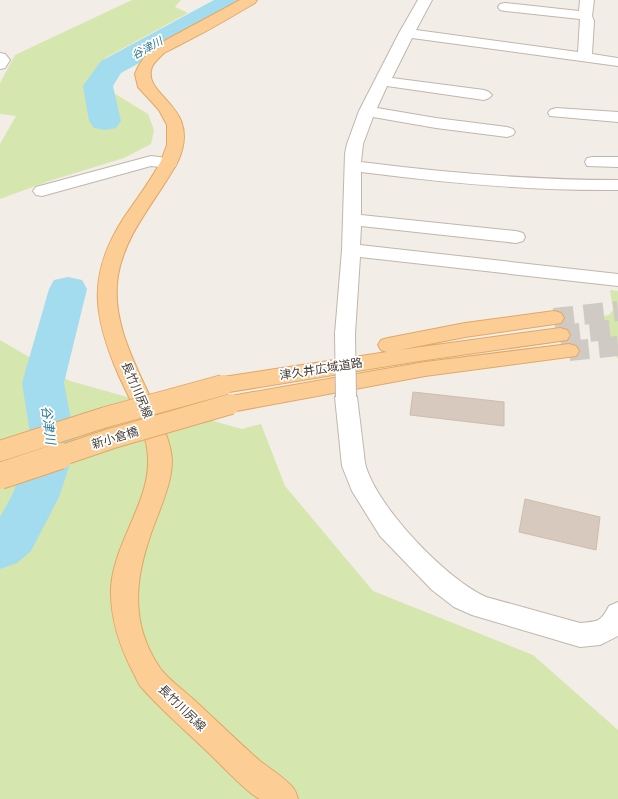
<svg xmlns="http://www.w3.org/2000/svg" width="618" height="799" viewBox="0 0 618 799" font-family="'Noto Sans','Noto Sans JP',sans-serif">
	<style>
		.green { fill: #d6e6af }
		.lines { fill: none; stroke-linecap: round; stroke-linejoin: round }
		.river { fill: #a3dcee; fill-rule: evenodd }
		.building { fill: #d7c9be; stroke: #cebdaf }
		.major-tunnel { stroke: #cfcac3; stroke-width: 20; stroke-dasharray: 20 10; stroke-linecap: butt }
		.minor-casing { stroke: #c1b6ac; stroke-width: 2 }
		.major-casing { stroke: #e0a866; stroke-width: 2 }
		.minor { fill: #fff; fill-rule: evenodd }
		.major { fill: #fcce96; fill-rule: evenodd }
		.minor-bridge-casing { stroke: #c1b6ac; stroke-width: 22; stroke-linecap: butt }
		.major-bridge-far1-casing { stroke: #e0a866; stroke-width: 22; stroke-linecap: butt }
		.major-bridge-casing { stroke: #e0a866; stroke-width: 28; stroke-linecap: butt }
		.minor-bridge { stroke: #fff; stroke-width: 20 }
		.major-bridge-far1 { stroke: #fcce96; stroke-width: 20 }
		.major-bridge { stroke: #fcce96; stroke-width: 26 }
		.labels { text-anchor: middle; stroke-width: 3.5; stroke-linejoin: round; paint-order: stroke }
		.far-water-label { font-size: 11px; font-style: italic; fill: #2c7a96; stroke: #fff }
		.street-label { font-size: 12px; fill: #453c35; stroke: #fff }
		.water-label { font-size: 13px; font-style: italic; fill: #2c7a96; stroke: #fff }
	</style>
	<rect width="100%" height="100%" fill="#f2ede6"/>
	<!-- green -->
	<g class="green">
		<path d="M132,0H181L175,7L188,13L105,58L107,89L148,114L154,130L151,144L124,158L49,181L0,199V144L16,116L0,114V83L15,55Z"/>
		<path d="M610,290L618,291V359L592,319L609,315L613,310Z"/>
		<path d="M0,340L70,381L242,429L261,424L285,486L373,591L533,655L618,730V799H0Z"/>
	</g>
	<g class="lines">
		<!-- river -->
		<g class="river">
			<path d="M214,0H247L243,6L121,73L113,86L121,121L116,128L105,130L94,128L89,121L83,86L101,61Z"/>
			<path d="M68,277L82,280L87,289L64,383L76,446L59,497L31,551L17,563L0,569V517L12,495L32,446L22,383L49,289L54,280Z"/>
		</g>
	</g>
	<!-- building -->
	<g class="building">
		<path d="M413,392L504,402V426L410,415Z"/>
		<path d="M525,499L600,517L596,550L519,532Z"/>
	</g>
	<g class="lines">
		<!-- major-tunnel -->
		<g class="major-tunnel">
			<path d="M554,318L618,311"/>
			<path d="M560,335L618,329"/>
			<path d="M569,351L618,346"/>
		</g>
		<defs>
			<g id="minor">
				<path d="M418,0H432L416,30L578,52L580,19L505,11L500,10L498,7L500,4L505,3L579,11L580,0H594L592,16L594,21L592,54L618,58V66L412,38L392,78L484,90L489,92L492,95L489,98L484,100L387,86L377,108L436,118L507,127L513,129L515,132L513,135L507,137L436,128L373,117L363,144L361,162C447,173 532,180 618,180V190C532,191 447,183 361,172V215L516,231L523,233L525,237L523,241L516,243L361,226L360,245L618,274V286L360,257L355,334L352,339L345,341L338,339L335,334L342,250L345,154L347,144L359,111L399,33Z"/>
				<path d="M0,53L5,54L10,60L5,68L0,69Z"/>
				<path d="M556,108L618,112V122L550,116L548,113L550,110Z"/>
				<path d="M151,156L175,159L177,163L175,167L169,168L151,166L42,196L36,195L33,191L36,187Z"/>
				<path d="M593,157H618V167L587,166L585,162L587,158Z"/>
				<path d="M346,389L354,391L357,397C359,413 361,429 363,446C364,452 364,460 366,467C379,509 446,579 486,597L580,623C598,621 600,623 609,606L618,602V636L600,645L580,647L472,615L454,607L432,590L380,536L352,491L342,466L335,397L338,391Z"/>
			</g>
			<g id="major">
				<path d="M240,0H257L255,3C234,15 213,28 191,39C182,44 173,48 164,53C160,57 154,62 152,67C141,97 203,105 178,161C158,199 126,231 118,275C110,325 139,370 158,414C164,429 171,444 172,460C172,481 163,501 156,520C136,571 127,620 160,668C168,679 182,689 192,698C215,719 237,741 260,761C269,768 288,780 294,789C296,792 297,796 298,799C289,799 268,799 260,799C252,797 224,768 217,761C193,737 164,713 142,688C138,684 136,677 133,672C119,645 110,618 111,587C114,543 150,501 148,459C148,432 130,400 119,376C93,316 87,276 123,219C136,200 150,182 161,161L167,145V125L159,110L138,87L135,74L138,67L145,56L155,46Z"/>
				<path d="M554,311L561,313L564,318L561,323L465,337L399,350L560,328L567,330L570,335L567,340L419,361L223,393L215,390L212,385L215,380L223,377L387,352L381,350L378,345L381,340L388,338L465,323Z"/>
				<path d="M569,344L576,346L579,351L576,356L425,376L231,412L223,410L220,404L223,398L231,396L425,362Z"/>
			</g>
		</defs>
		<!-- minor casing -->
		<use href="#minor" class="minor-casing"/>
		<!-- major casing -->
		<use href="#major" class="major-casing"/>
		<!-- minor -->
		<use href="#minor" class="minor"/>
		<!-- major -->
		<use href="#major" class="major"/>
		<defs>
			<path id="minor-bridge" d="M345,334L346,397"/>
			<g id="major-bridge-far1">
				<path d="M0,451L106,417L223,385"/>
				<path d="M57,457L110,439L231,404"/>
			</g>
			<path id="major-bridge" d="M0,476L60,456"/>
		</defs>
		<!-- minor-bridge casing -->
		<use href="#minor-bridge" class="minor-bridge-casing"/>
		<!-- major-bridge-far1 casing -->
		<use href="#major-bridge-far1" class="major-bridge-far1-casing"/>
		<!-- major-bridge casing -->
		<use href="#major-bridge" class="major-bridge-casing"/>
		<!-- minor-bridge -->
		<use href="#minor-bridge" class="minor-bridge"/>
		<!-- major-bridge-far1 -->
		<use href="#major-bridge-far1" class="major-bridge-far1"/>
		<!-- major-bridge -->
		<use href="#major-bridge" class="major-bridge"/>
	</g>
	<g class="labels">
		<!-- far-water labels -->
		<g class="far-water-label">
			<text transform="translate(147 48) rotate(-29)" y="4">谷津川</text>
		</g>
		<!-- street labels -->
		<g class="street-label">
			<text transform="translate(321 369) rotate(-9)" y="4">津久井広域道路</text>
			<text transform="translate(137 390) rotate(67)" y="4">長竹川尻線</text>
			<text transform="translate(115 438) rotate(-17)" y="4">新小倉橋</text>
			<text transform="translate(182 708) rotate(44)" y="4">長竹川尻線</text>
		</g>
		<!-- water labels -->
		<g class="water-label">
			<text transform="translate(49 425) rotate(83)" y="5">谷津川</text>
		</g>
	</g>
</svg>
